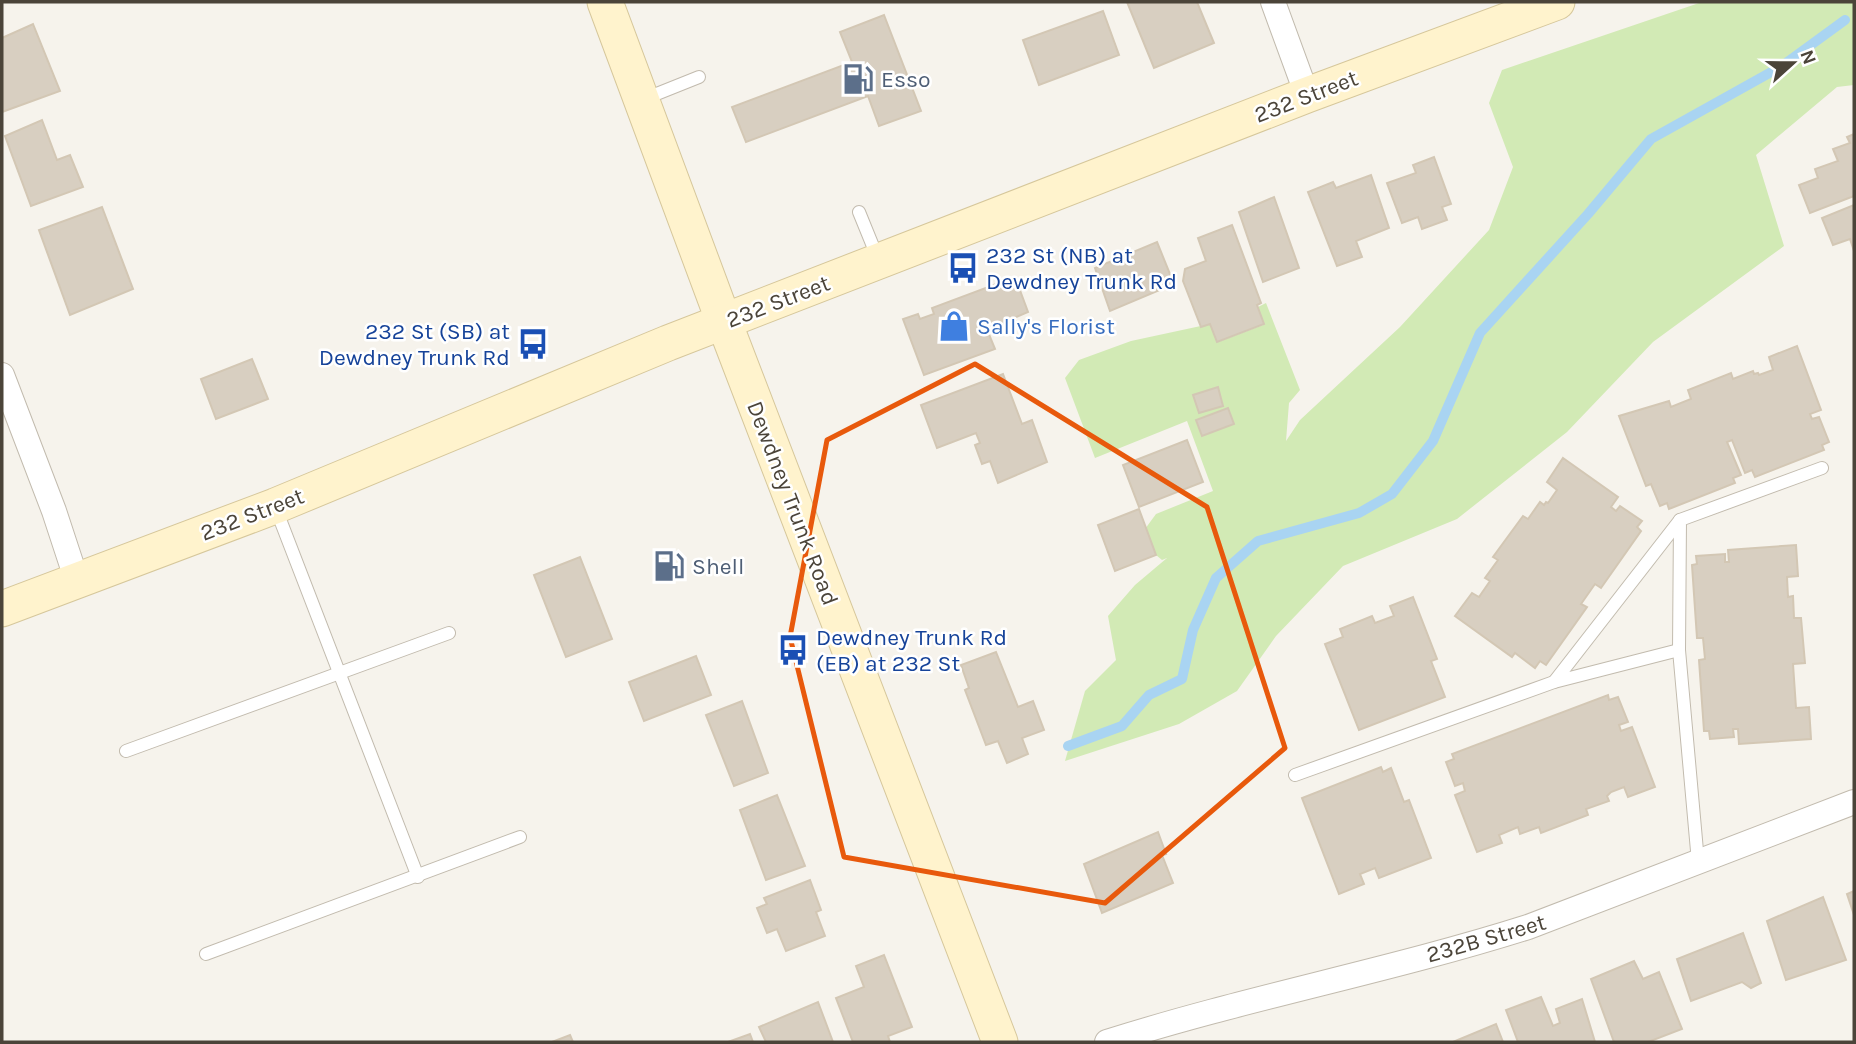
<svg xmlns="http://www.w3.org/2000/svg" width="1856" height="1044" viewBox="0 0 1856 1044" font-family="Karla,sans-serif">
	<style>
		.green { fill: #d2eab5 }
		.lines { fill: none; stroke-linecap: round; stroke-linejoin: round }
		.stream { stroke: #a9d4f2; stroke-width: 10 }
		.building { fill: #d8cfc1; stroke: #d3c7b4; stroke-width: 2 }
		.lane-casing { stroke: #c2bbae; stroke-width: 14 }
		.street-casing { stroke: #c2bbae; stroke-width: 26 }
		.secondary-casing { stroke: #d6c79b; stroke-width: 37 }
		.lane { stroke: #fff; stroke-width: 12 }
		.street { stroke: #fff; stroke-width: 24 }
		.secondary { stroke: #fff3cd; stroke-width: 35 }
		.marked { fill: none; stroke: #e8590c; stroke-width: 5; stroke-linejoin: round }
		.labels { text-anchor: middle; stroke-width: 5; stroke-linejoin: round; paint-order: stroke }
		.service-label { font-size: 23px; fill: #4e5e75; stroke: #fff; text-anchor: start }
		.street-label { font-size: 23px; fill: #4b4439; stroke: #fff }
		.transit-label { font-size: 23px; fill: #164399; stroke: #fff; text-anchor: start }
		.shop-label { font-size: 23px; fill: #366cbe; stroke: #fff; text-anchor: start }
	</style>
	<rect width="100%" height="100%" fill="#f6f3ec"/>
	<!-- green -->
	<path class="green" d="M1702,2H1854V85L1837,87L1756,155L1784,246L1653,342L1567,432L1457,519L1343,566L1276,636L1237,691L1179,724L1065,761L1085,691L1116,660L1108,616L1135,585L1167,558L1162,560L1156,555L1145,529L1156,514L1213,491L1187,421L1095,458L1065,378L1079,360L1131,341L1210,324L1218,342L1263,325L1258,307L1266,303L1300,390L1289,403L1286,441L1300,420L1400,327L1489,230L1513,167L1489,103L1502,70Z"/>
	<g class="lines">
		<!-- stream -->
		<path class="stream" d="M1068,746L1122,726L1149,695L1182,679L1193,630L1216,578L1258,541L1359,513L1392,494L1433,441L1480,333L1588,214L1651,139L1782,66L1845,20"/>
	</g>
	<!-- building -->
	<g class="building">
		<path d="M1127,2H1197L1214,43L1154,68Z"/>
		<path d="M1103,11L1119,55L1039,85L1023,40Z"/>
		<path d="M884,15L921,111L879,126L868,96L746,142L732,107L852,62L840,32Z"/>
		<path d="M33,24L60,91L2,112V38Z"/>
		<path d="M42,120L57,160L70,155L83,187L31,206L5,136Z"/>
		<path d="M1854,134V196L1810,213L1799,185L1818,178L1815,169L1838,161L1833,149L1850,143L1847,137Z"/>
		<path d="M1434,157L1451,204L1442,207L1447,220L1422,229L1418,217L1402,223L1387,183L1416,173L1413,165Z"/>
		<path d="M1371,175L1389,228L1356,241L1362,257L1337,266L1308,192L1333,182L1336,188Z"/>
		<path d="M1274,197L1299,268L1263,282L1239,212Z"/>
		<path d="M1854,205V251L1850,239L1833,245L1822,218Z"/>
		<path d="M102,207L133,289L70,315L39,230Z"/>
		<path d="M1232,225L1261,303L1257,305L1264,324L1217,342L1210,324L1201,327L1183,281L1185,269L1206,261L1198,238Z"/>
		<path d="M1157,242L1174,284L1110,311L1095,268Z"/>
		<path d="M1015,277L1028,312L1014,318L1016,321L988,332L995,349L924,375L903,319L918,314L920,319L934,314L932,308Z"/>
		<path d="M1797,346L1821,410L1810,414L1812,419L1819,417L1829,442L1822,445L1824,450L1755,477L1752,470L1745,473L1732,440L1727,442L1741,475L1733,478L1735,483L1669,509L1667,503L1660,506L1651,484L1646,486L1619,416L1669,401L1671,407L1691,399L1688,390L1731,373L1733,379L1753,371L1754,374L1758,373L1759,375L1773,370L1769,357Z"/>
		<path d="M252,359L268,399L216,419L201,379Z"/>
		<path d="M1003,374L1022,424L1032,420L1047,462L998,483L990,461L982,464L975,445L980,443L976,433L937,448L921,405Z"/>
		<path d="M1218,387L1223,406L1199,413L1193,395Z"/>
		<path d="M1228,408L1234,424L1202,436L1196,420Z"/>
		<path d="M1187,440L1203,482L1139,507L1123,465Z"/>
		<path d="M1563,458L1618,497L1611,507L1616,511L1620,506L1642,521L1637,527L1641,531L1601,588L1595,584L1581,604L1587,607L1546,665L1540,661L1535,668L1515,653L1512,657L1455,616L1472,593L1479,597L1490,581L1485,578L1498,560L1493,557L1523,516L1528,519L1540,502L1544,505L1546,502L1548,503L1557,490L1547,482Z"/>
		<path d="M1139,509L1156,555L1115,571L1098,525Z"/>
		<path d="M1796,545L1798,576L1787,577L1788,597L1793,596L1794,618H1801L1805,663L1793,664L1796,708L1809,707L1811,739L1739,744L1738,729H1733L1734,737L1710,739L1709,731H1704L1699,660L1705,659L1703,638H1697L1692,565L1697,564L1696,556L1725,554V562H1729L1728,550Z"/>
		<path d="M580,557L612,639L566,657L534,575Z"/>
		<path d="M1413,597L1437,659L1431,661L1445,697L1359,730L1325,644L1343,637L1340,629L1372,616L1375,623L1394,616L1390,606Z"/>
		<path d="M996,652L1018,707L1033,701L1044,730L1022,738L1028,754L1007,763L998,741L986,745L965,690L969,688L961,665Z"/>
		<path d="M696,656L711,695L644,721L629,682Z"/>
		<path d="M1608,695L1609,700L1618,697L1628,722L1619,725L1621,731L1632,727L1655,787L1628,797L1624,787L1611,792L1607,796L1609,801L1586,809L1588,815L1541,833L1539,827L1520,834L1518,827L1499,835L1502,843L1477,852L1455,795L1465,791L1463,783L1455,786L1446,762L1454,759L1452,754Z"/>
		<path d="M742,701L768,773L734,786L706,715Z"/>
		<path d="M1381,767L1383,772L1391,768L1404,802L1409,800L1431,858L1379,878L1375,868L1360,874L1364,884L1339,894L1302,798Z"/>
		<path d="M777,795L805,866L766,880L740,810Z"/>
		<path d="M1158,832L1166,854L1162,855L1173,883L1102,913L1084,864Z"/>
		<path d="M810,880L821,910L816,912L825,936L786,951L777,929L767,933L757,908L767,904L764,898Z"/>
		<path d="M1854,891V915L1847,894Z"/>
		<path d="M1823,897L1846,960L1786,980L1767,921Z"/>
		<path d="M1743,933L1761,983L1751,988L1742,982L1691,1001L1677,959Z"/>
		<path d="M884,955L912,1027L888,1036L890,1042H853L836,998L864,987L856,966Z"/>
		<path d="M1634,961L1643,979L1659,972L1682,1029L1648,1042H1614L1591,979Z"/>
		<path d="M1541,997L1553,1026L1560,1023L1556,1009L1582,999L1595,1042H1518L1506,1010Z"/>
		<path d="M818,1002L833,1042H766L759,1027Z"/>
		<path d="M1496,1024L1503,1042H1453Z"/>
		<path d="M750,1034L753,1042H728Z"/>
		<path d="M570,1035L573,1042H552Z"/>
	</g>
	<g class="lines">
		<defs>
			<g id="lane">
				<path d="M644,99L699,77"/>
				<path d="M859,212L879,261"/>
				<path d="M276,509L418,877"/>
				<path d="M1554,682L1680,520"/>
				<path d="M126,751L449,633"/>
				<path d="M1295,775L1554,682L1679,650"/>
				<path d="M1698,862L1679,650L1680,520L1822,468"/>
				<path d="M206,954L520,837"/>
			</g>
			<g id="street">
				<path d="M1273,2L1307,95"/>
				<path d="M2,375L54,511L77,581"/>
				<path d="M1107,1042C1245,998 1389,971 1528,927L1854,802"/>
			</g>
			<g id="secondary">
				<path d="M605,2L724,322L1000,1042"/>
				<path d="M2,609L275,506L668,343L1307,95L1557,2"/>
			</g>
		</defs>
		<!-- lane casing -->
		<use href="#lane" class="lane-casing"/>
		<!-- street casing -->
		<use href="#street" class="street-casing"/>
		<!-- secondary casing -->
		<use href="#secondary" class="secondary-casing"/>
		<!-- lane -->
		<use href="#lane" class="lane"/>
		<!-- street -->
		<use href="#street" class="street"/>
		<!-- secondary -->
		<use href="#secondary" class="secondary"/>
	</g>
	<!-- marked area -->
	<path class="marked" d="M975,364L1207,507L1285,748L1105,903L844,857L790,637L827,440Z"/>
	<!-- icons -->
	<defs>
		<symbol id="fuel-bare" viewBox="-9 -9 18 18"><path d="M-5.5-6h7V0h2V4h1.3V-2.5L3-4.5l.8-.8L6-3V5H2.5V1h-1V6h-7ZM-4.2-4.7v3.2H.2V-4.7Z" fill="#5c6f8a" stroke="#fff" stroke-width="2.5" paint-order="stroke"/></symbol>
		<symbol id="bus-bare" viewBox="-9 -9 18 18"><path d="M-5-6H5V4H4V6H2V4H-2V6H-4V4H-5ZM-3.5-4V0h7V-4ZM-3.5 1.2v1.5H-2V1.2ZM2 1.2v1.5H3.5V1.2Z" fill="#1a4fb4" stroke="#fff" stroke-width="2.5" paint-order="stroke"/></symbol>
		<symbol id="shop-bare" viewBox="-9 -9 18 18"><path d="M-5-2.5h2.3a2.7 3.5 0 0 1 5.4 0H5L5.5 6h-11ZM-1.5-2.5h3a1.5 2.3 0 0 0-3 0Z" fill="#3f7fe0" stroke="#fff" stroke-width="2.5" paint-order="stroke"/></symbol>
	</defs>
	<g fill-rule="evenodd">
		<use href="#fuel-bare" x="836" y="57" width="44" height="44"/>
		<use href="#bus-bare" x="941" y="246" width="44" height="44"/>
		<use href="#shop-bare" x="932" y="304" width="44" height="44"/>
		<use href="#bus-bare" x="511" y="322" width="44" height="44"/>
		<use href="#fuel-bare" x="647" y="544" width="44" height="44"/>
		<use href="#bus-bare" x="771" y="628" width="44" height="44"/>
	</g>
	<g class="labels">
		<!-- service labels -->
		<g class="service-label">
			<text x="881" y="87">Esso</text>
			<text x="692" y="574">Shell</text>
		</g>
		<!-- street labels -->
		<g class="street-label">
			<text transform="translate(1306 96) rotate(-21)" y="8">232 Street</text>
			<text transform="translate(778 301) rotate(-21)" y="8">232 Street</text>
			<text transform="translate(793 503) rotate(69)" y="8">Dewdney Trunk Road</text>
			<text transform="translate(252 514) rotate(-21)" y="8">232 Street</text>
			<text transform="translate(1486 938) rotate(-16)" y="8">232B Street</text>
		</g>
		<!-- transit labels -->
		<g class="transit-label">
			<text x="986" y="263">232 St (NB) at<tspan x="986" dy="26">Dewdney Trunk Rd</tspan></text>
			<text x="510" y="339" text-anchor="end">232 St (SB) at<tspan x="510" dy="26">Dewdney Trunk Rd</tspan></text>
			<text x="816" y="645">Dewdney Trunk Rd<tspan x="816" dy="26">(EB) at 232 St</tspan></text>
		</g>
		<!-- shop labels -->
		<g class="shop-label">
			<text x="977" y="334">Sally's Florist</text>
		</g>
	</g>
	<!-- border -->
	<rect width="1856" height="1044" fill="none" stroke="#4b4439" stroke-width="7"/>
	<!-- north arrow -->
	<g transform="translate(1793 63) rotate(69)" stroke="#ffffff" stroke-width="5" paint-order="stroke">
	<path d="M0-5L12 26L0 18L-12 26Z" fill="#4b4439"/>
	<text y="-10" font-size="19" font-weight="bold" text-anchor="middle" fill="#4b4439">N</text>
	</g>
</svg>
